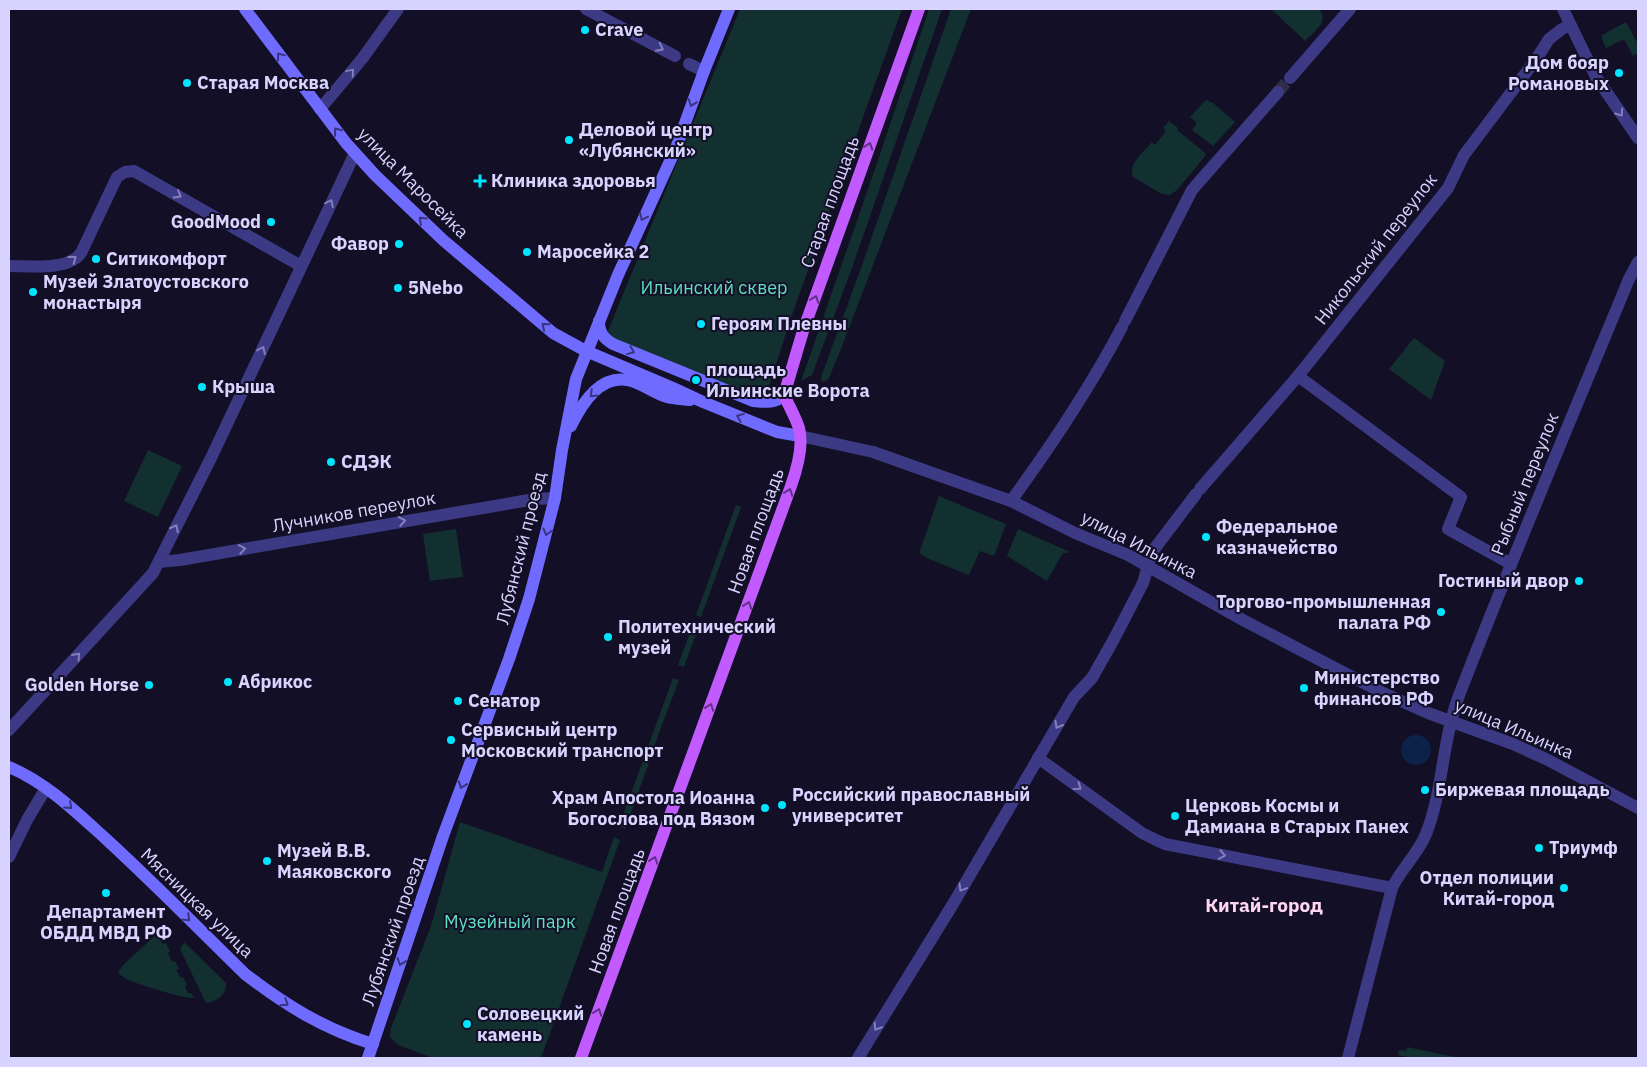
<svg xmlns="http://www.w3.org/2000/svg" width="1647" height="1067" viewBox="0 0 1647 1067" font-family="'IBM Plex Sans',sans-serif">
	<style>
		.green { fill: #12302f }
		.water { fill: #0c2248 }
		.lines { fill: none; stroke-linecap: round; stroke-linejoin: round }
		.minor-tunnel { stroke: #312d47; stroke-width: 12; stroke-dasharray: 12 6; stroke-linecap: butt }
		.minor { stroke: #3d3a85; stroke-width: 12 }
		.tertiary { stroke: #3d3a85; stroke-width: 12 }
		.secondary { stroke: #6f6bff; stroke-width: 12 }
		.primary { stroke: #c25bff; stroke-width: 12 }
		.oneway { stroke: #837fbc }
		.oneway2 { stroke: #38347d }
		.oneway3 { stroke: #623188 }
		.poi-dot { fill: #00e5ff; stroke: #130f26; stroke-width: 2 }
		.labels { text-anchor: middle; stroke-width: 4; stroke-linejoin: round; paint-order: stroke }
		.poi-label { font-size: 18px; font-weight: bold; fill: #d9d4ff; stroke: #130f26; text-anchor: start }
		.street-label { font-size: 18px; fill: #d9d4ff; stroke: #130f26 }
		.park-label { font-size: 18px; fill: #5fe0c0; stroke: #130f26 }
		.neighbourhood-label { font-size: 19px; font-weight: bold; fill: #ffd6f0; stroke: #130f26 }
	</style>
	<rect width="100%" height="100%" fill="#130f26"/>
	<!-- green -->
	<g class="green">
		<path d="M740,9H902L793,312L770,383L764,392L755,395L615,339L608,333V331Z"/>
		<path d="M929,9H942L853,265L812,375L801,381L875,169Z"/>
		<path d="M951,9H971L839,354L828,380L823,382L821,380V377L861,268Z"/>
		<path d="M1271,9H1319C1330,21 1314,32 1305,41Z"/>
		<path d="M1626,22L1638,44V53L1633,56L1624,39L1606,48L1602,39V35Z"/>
		<path d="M1206,100L1213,103L1235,122L1213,146L1192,130L1197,123L1190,117Z"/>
		<path d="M1169,121L1178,128L1177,130L1204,152L1206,155L1177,190L1170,195L1162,194L1133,177C1128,163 1144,152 1152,142L1155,145L1166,131L1163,128Z"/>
		<path d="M1414,338L1445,361L1431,400L1389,369Z"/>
		<path d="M148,450L182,466L158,517L124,501Z"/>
		<path d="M939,496L1006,524L994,556L980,551L969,575L929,559L919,553Z"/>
		<path d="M736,505L741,507L701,617L696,615Z"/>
		<path d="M456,529L463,577L430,581L423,534Z"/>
		<path d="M1018,529L1070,552L1062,554L1047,581L1007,556Z"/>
		<path d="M692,627L698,629L684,667L678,665Z"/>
		<path d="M673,678L679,680L653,749L648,747Z"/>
		<path d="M644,758L650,760L625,829L619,826Z"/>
		<path d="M460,822L602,872L614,837L620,840L541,1058H433L398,1045L390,1037L391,1028L431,926Z"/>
		<path d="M158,933L161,934L162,936L160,938L163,944L166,943L170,952L168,953L172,962L175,961L179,969L176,970L181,978L183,977L187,985L185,986L188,993H191L194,998C185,999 137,984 128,980C124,978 121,975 118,973L123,965Z"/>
		<path d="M184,942L226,983C227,994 217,1002 206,1003L180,949Z"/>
		<path d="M1407,1047L1460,1058H1413L1398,1055L1399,1050L1406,1051Z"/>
	</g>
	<!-- water -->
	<circle class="water" cx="1416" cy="750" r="15"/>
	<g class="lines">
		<!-- minor-tunnel -->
		<path class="minor-tunnel" d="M1278,92L1290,78"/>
		<!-- minor -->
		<g class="minor">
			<path d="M586,9L675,56"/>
			<path d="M689,64L704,71"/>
			<path d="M1290,78L1350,9"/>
			<path d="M320,109L362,59L398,9"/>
			<path d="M9,266C30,266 68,271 81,253L117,177L125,172L134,171L301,266"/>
			<path d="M1125,321L1192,190L1278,92"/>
			<path d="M1298,376L1461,497L1448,529L1511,564"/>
			<path d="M1200,489L1298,376L1448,188L1464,155L1537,58L1549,39L1562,29L1570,25"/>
			<path d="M1011,501C1051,446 1090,388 1122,327"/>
			<path d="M159,562L180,560L535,499L555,498"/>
			<path d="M9,730L153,573L211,458L355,153"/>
			<path d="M1038,758L1142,833L1156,840L1165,844L1392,888"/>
			<path d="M9,857L27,820L46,788"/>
			<path d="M858,1058L953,904L1074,697L1092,678L1114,639L1143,583L1152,552L1196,494"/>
			<path d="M1348,1058L1392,888C1401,869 1418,854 1426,834C1443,791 1442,742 1458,698C1512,558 1571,419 1629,279L1638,262"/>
		</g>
		<!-- tertiary -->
		<g class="tertiary">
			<path d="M1563,9L1596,77L1638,138"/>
			<path d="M800,436L873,452L1011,501L1075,533L1128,555L1241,619L1381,692L1428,713L1513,744L1548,760L1638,808"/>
		</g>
		<!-- secondary -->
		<g class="secondary">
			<path d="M245,9L346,143L375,175L443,240L553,333L586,351L673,388L703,402L777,432L800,436"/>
			<path d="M599,321C599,332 603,338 613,344L753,401C764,402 775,404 784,395"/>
			<path d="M571,426C581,405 599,375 627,380C641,382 653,393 667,397C674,399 682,399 690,400"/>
			<path d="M9,767C47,783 76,812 106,839C154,883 199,929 245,974C285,1005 324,1029 373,1044"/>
			<path d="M368,1058L443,836L509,659L529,599L555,498L562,450L576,379L618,275L676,148L704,71L729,9"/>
		</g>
		<!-- primary -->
		<path class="primary" d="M581,1058L791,486C797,469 804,446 799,428C795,416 789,406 784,395L803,331L919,9"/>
	</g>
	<!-- one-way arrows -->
	<defs><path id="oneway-chevron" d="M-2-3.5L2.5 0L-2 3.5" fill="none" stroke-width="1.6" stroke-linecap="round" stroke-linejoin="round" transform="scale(1.25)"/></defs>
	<g class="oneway">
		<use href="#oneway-chevron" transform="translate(660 48) rotate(27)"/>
		<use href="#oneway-chevron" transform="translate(351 72) rotate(-50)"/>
		<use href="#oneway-chevron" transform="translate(1620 113) rotate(55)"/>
		<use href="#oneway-chevron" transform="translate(178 195) rotate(30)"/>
		<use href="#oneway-chevron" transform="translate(330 203) rotate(-64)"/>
		<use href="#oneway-chevron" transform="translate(73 259) rotate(-37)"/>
		<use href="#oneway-chevron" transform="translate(262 350) rotate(-65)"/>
		<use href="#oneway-chevron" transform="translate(402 521) rotate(-10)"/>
		<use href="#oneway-chevron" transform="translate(175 528) rotate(-63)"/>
		<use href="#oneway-chevron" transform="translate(242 549) rotate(-10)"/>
		<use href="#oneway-chevron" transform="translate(77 656) rotate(-48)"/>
		<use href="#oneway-chevron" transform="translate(1058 725) rotate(120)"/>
		<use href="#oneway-chevron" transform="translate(1078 787) rotate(36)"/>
		<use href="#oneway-chevron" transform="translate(1222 855) rotate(11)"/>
		<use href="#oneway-chevron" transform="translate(962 888) rotate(121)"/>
		<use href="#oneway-chevron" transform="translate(877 1027) rotate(122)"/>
	</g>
	<g class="oneway2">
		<use href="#oneway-chevron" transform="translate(280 56) rotate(-127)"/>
		<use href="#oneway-chevron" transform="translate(692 103) rotate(110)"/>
		<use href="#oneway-chevron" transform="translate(337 131) rotate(-128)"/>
		<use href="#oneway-chevron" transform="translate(643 217) rotate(115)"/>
		<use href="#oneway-chevron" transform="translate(422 220) rotate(-137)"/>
		<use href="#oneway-chevron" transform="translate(545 326) rotate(-140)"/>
		<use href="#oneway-chevron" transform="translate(631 351) rotate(22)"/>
		<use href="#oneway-chevron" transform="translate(593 394) rotate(136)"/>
		<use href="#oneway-chevron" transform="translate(740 417) rotate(-158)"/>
		<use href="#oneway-chevron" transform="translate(547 532) rotate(105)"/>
		<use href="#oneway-chevron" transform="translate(462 785) rotate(110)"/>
		<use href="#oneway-chevron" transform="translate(69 806) rotate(42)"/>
		<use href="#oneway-chevron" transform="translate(187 918) rotate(44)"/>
		<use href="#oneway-chevron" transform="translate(401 962) rotate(109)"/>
		<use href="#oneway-chevron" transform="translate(285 1003) rotate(33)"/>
	</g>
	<g class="oneway3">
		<use href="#oneway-chevron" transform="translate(869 146) rotate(-70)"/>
		<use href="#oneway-chevron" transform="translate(815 299) rotate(-70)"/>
		<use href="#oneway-chevron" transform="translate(789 492) rotate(-70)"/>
		<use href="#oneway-chevron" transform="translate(748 605) rotate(-70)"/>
		<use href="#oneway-chevron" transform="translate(710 707) rotate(-70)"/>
		<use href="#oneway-chevron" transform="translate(654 860) rotate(-70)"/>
		<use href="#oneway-chevron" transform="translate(598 1012) rotate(-70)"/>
	</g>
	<!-- markers -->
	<g class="poi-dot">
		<circle cx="585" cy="30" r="5"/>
		<circle cx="1619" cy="73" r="5"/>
		<circle cx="187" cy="83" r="5"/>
		<circle cx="569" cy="140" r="5"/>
		<path d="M477.5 173.5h5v5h5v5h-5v5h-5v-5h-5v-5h5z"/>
		<circle cx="271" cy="222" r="5"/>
		<circle cx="399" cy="244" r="5"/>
		<circle cx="527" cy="252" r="5"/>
		<circle cx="96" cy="259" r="5"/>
		<circle cx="398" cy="288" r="5"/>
		<circle cx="33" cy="292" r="5"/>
		<circle cx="701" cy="324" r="5"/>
		<circle cx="696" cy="380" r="5"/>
		<circle cx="202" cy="387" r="5"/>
		<circle cx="331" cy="462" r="5"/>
		<circle cx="1206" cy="537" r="5"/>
		<circle cx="1579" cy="581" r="5"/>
		<circle cx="1441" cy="612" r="5"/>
		<circle cx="608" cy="637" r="5"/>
		<circle cx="228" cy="682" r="5"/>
		<circle cx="149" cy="685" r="5"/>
		<circle cx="1304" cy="688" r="5"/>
		<circle cx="458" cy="701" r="5"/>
		<circle cx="451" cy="740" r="5"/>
		<circle cx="1425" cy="790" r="5"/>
		<circle cx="782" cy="805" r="5"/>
		<circle cx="765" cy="808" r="5"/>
		<circle cx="1175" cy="816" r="5"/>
		<circle cx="1539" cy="848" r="5"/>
		<circle cx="267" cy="861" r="5"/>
		<circle cx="1564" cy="888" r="5"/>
		<circle cx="106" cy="893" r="5"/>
		<circle cx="467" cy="1024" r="5"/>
	</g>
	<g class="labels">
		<!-- poi labels -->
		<g class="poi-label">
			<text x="595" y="36">Crave</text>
			<text x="1609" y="69" text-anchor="end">Дом бояр<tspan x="1609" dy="21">Романовых</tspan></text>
			<text x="197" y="89">Старая Москва</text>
			<text x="579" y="136">Деловой центр<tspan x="579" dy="21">«Лубянский»</tspan></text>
			<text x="491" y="187">Клиника здоровья</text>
			<text x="261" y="228" text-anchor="end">GoodMood</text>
			<text x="389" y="250" text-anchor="end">Фавор</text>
			<text x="537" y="258">Маросейка 2</text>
			<text x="106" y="265">Ситикомфорт</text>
			<text x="43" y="288">Музей Златоустовского<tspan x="43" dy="21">монастыря</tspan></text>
			<text x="408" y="294">5Nebo</text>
			<text x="711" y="330">Героям Плевны</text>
			<text x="706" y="376">площадь<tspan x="706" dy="21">Ильинские Ворота</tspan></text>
			<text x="212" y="393">Крыша</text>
			<text x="341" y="468">СДЭК</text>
			<text x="1216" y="533">Федеральное<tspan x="1216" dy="21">казначейство</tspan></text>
			<text x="1569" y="587" text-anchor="end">Гостиный двор</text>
			<text x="1431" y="608" text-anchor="end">Торгово-промышленная<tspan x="1431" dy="21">палата РФ</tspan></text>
			<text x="618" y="633">Политехнический<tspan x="618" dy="21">музей</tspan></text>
			<text x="1314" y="684">Министерство<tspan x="1314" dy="21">финансов РФ</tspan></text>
			<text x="238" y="688">Абрикос</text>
			<text x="139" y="691" text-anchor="end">Golden Horse</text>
			<text x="468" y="707">Сенатор</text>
			<text x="461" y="736">Сервисный центр<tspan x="461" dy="21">Московский транспорт</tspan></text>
			<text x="1435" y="796">Биржевая площадь</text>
			<text x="792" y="801">Российский православный<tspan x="792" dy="21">университет</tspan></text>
			<text x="755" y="804" text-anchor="end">Храм Апостола Иоанна<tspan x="755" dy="21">Богослова под Вязом</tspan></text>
			<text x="1185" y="812">Церковь Космы и<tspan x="1185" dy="21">Дамиана в Старых Панех</tspan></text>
			<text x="1549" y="854">Триумф</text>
			<text x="277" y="857">Музей В.В.<tspan x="277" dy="21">Маяковского</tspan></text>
			<text x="1554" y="884" text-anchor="end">Отдел полиции<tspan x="1554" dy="21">Китай-город</tspan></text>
			<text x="106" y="918" text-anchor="middle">Департамент<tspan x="106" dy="21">ОБДД МВД РФ</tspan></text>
			<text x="477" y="1020">Соловецкий<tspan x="477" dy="21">камень</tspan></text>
		</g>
		<!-- street labels -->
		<g class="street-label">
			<text transform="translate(413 183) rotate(45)" y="6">улица Маросейка</text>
			<text transform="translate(830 202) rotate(-70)" y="6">Старая площадь</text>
			<text transform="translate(1376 249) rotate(-52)" y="6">Никольский переулок</text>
			<text transform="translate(1525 484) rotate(-68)" y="6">Рыбный переулок</text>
			<text transform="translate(354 512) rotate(-10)" y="6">Лучников переулок</text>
			<text transform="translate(756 531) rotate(-70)" y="6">Новая площадь</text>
			<text transform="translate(1139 545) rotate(27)" y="6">улица Ильинка</text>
			<text transform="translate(521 548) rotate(-76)" y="6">Лубянский проезд</text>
			<text transform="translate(1514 729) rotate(23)" y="6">улица Ильинка</text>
			<text transform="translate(197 903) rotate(44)" y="6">Мясницкая улица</text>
			<text transform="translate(617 911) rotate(-70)" y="6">Новая площадь</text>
			<text transform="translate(393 931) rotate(-71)" y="6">Лубянский проезд</text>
		</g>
		<!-- park labels -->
		<g class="park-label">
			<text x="714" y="294">Ильинский сквер</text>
			<text x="510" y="928">Музейный парк</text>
		</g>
		<!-- neighbourhood labels -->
		<g class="neighbourhood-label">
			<text x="1264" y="912">Китай-город</text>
		</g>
	</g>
	<!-- border -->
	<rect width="1647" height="1067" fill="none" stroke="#d9d4ff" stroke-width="20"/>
</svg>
